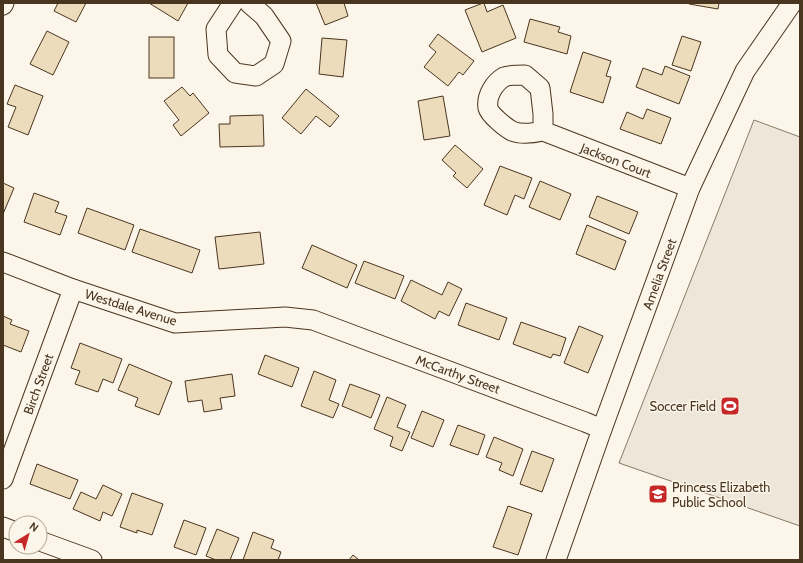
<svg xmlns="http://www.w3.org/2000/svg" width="803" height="563" viewBox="0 0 803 563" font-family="Cabin,sans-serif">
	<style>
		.green { fill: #ede6d9; stroke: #887966 }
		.building { fill: #ecdcbc; stroke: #4a3520 }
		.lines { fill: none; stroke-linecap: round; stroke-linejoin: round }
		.minor-casing { stroke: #4a3520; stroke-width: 21 }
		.minor { stroke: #fbf6e9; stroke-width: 19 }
		.labels { text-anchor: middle; stroke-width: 3; stroke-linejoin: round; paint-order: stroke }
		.street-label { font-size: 13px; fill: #4a3520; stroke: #fbf6e9 }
		.poi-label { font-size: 13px; fill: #4a3520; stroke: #fbf6e9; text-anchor: end }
	</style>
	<rect width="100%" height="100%" fill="#fbf6e9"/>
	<!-- green -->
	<path class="green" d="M754,120L800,137V526L619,463Z"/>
	<!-- building -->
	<g class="building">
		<path d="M58,3H86L76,22L54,11Z"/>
		<path d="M149,3H188L178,21Z"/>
		<path d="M316,3H344L348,16L325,25Z"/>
		<path d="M483,3H484L487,12L503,5L516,38L482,52L465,10Z"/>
		<path d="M689,3H719L718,9L689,4Z"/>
		<path d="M530,19L560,27L558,32L571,36L567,54L524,42Z"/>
		<path d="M47,31L69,42L53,75L30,64Z"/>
		<path d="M438,34L474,61L463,75L459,72L448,86L424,67L436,52L429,46Z"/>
		<path d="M682,36L701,42L691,71L672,65Z"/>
		<rect x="149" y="37" width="25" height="41"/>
		<path d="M322,38L347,40L343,77L319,74Z"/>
		<path d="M583,52L611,61L606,76L611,77L603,103L570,92Z"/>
		<path d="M665,66L690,76L679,104L636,87L643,68L662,75Z"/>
		<path d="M15,85L43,96L28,135L8,127L16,107L7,104Z"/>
		<path d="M182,87L190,96L193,93L209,113L181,136L173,125L179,120L164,101Z"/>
		<path d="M306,89L339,116L330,127L316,116L301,134L282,118Z"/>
		<path d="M443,96L450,136L424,140L418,101Z"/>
		<path d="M647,109L671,118L661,144L620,129L627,112L643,119Z"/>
		<path d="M263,115L264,146L220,147L219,124H230V116Z"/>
		<path d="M455,145L483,169L467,188L453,176L456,173L442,160Z"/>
		<path d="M500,166L532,178L524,199L515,195L507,215L484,205Z"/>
		<path d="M540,181L571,194L560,220L529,207Z"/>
		<path d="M3,183L14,188L3,214Z"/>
		<path d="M34,193L59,202L55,212L67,216L60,235L24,222Z"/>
		<path d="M597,196L638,212L629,234L589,217Z"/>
		<path d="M87,208L134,225L125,250L78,233Z"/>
		<path d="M587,225L626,241L615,270L576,254Z"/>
		<path d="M140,229L200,250L192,273L132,252Z"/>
		<path d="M260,232L264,264L219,269L215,237Z"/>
		<path d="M312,245L357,265L347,288L302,268Z"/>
		<path d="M364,261L404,276L395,299L355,283Z"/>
		<path d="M411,280L442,295L448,282L462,289L449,316L439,311L435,319L401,301Z"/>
		<path d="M466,303L507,318L499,340L458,325Z"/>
		<path d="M3,316L12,320L10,324L29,331L21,352L3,345Z"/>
		<path d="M521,322L566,338L560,356L553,354L551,358L513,344Z"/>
		<path d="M579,326L603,336L588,373L564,363Z"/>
		<path d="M80,343L122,359L113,383L103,379L98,392L75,384L80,371L71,368Z"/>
		<path d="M265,355L299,368L292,387L258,374Z"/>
		<path d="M129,364L172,382L159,415L135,406L138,398L118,390Z"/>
		<path d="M314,371L336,380L329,400L339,404L333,418L301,406Z"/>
		<path d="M232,374L235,396L220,398L222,409L204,412L202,400L188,402L185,381Z"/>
		<path d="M350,384L380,395L371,418L342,406Z"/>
		<path d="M387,397L406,405L397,427L410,432L402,451L390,446L393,437L374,429Z"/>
		<path d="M422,411L444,420L433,447L411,438Z"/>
		<path d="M458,425L485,435L478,455L450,445Z"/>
		<path d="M494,437L523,449L513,476L499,470L502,463L486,457Z"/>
		<path d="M532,451L554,459L542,492L520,484Z"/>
		<path d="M37,464L78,480L70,499L30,484Z"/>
		<path d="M103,485L122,494L112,516L103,512L100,521L73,509L81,492L96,499Z"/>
		<path d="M132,493L163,504L152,535L137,530V533L120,527Z"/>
		<path d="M508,506L532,514L518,555L493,547Z"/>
		<path d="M184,520L206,528L196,555L174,547Z"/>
		<path d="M217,529L239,538L230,560H216L206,556Z"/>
		<path d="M253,532L274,540L271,548L281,552L278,560H243Z"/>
		<path d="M353,555L359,560H349Z"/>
	</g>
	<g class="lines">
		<defs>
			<g id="minor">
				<path d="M233,3L216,29L218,55L235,73L256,76L274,64L281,41L264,16L249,3"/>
				<path d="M3,5L4,3"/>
				<path d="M543,131V114L540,88L525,75C520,75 508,75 504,77C494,83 486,96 488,108C490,115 506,128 512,131C521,135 534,133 543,131L690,188"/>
				<path d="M3,262L73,289L175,323L285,317L313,320L585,422L602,429"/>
				<path d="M3,479L73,289"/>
				<path d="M3,527L16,532"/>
				<path d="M40,541L92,560"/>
				<path d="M556,560L602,429L690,188L745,71L792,3"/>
			</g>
		</defs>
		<!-- minor casing -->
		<use href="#minor" class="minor-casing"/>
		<!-- minor -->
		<use href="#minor" class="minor"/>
	</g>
	<!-- icons -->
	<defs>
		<symbol id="stadium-square" viewBox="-11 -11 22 22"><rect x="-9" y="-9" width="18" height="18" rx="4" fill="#c62828" stroke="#fbf6e9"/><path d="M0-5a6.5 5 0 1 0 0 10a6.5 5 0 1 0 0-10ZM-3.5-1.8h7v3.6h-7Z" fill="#fff"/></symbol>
		<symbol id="school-square" viewBox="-11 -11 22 22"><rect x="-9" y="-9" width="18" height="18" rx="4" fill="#c62828" stroke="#fbf6e9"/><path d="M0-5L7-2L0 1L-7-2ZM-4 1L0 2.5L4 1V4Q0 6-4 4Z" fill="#fff"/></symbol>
	</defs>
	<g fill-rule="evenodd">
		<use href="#stadium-square" x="719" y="395" width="22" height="22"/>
		<use href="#school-square" x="647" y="483" width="22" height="22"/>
	</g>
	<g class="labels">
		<!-- street labels -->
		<g class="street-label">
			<text transform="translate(616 160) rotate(21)" y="5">Jackson Court</text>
			<text transform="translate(659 274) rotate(-70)" y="5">Amelia Street</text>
			<text transform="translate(131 307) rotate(17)" y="5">Westdale Avenue</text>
			<text transform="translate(458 374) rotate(20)" y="5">McCarthy Street</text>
			<text transform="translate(38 384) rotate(-70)" y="5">Birch Street</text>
		</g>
		<!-- poi labels -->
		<g class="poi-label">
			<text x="716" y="411">Soccer Field</text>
			<text x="672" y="492" text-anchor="start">Princess Elizabeth<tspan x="672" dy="15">Public School</tspan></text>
		</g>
	</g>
	<!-- border -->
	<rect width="803" height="563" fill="none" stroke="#4a3520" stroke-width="8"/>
	<!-- north arrow -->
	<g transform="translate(28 535) rotate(37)"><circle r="19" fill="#fbf6e9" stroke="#b4a999"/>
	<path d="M0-3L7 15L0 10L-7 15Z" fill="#c62828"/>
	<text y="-6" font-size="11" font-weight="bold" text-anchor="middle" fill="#4a3520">N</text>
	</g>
</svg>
